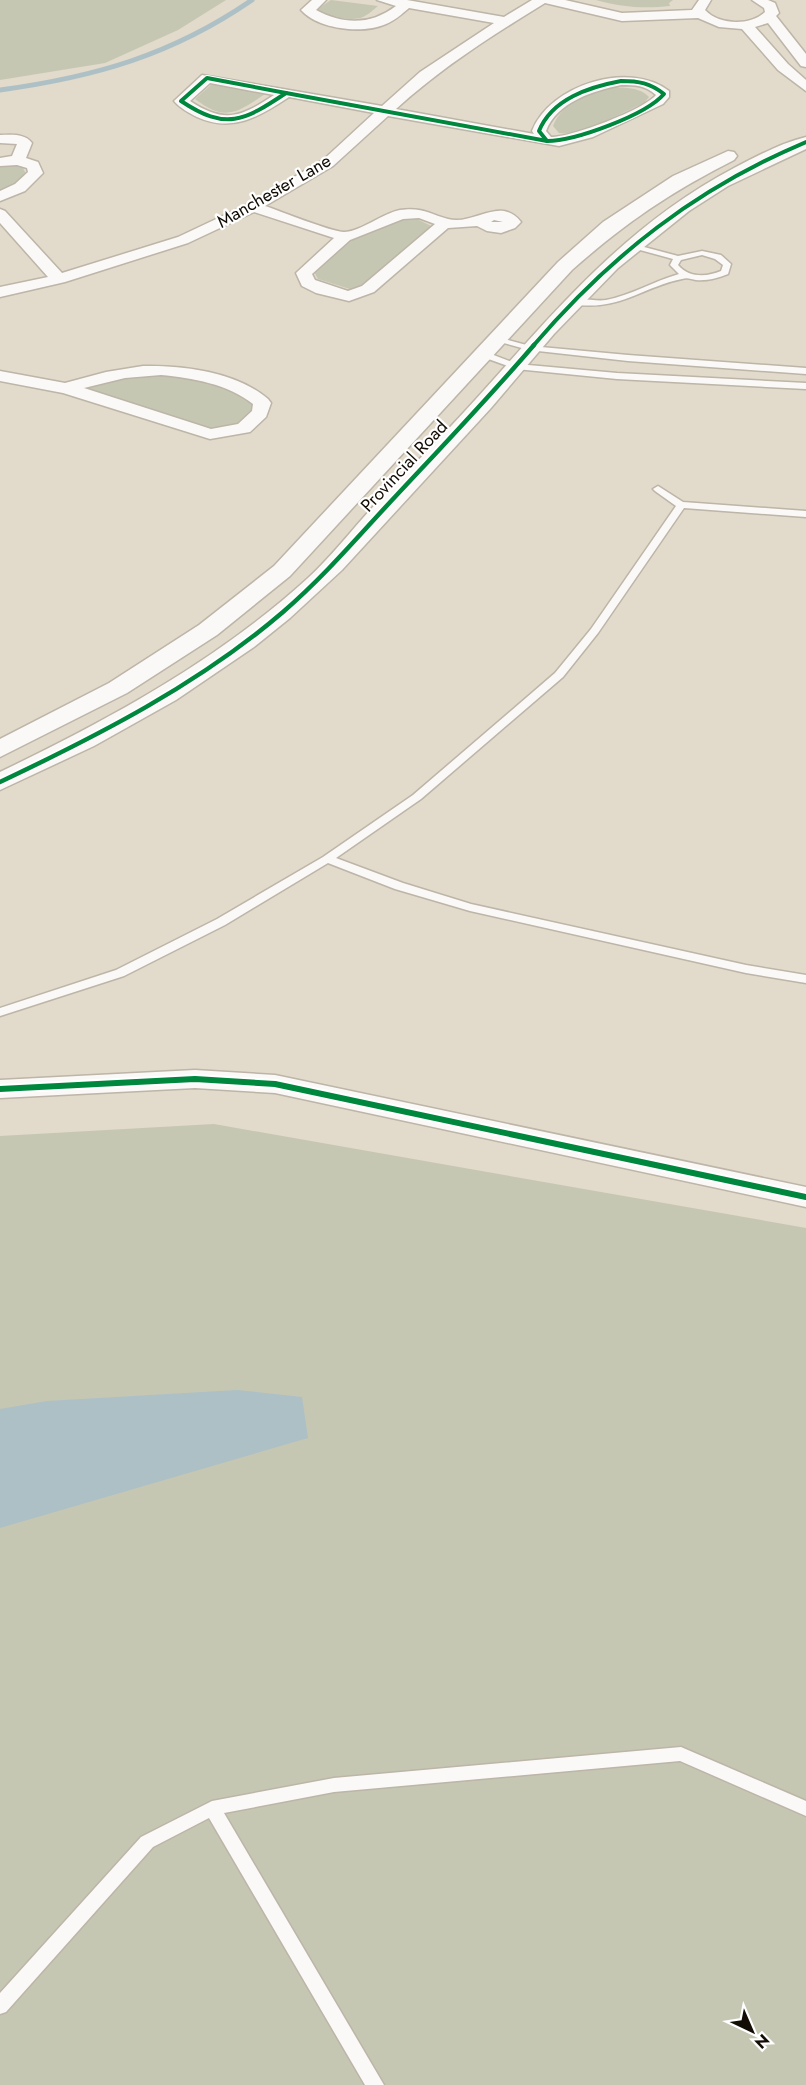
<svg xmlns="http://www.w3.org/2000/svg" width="806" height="2085" viewBox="0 0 806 2085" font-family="Jost,sans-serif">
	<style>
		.green { fill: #c5c7b3 }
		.water { fill: #adc0c6 }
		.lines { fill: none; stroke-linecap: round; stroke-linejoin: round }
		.stream { stroke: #adc0c6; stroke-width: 5 }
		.service-casing { stroke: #bcb5a8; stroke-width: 3 }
		.minor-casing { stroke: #bcb5a8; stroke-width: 3 }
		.tertiary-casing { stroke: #bcb5a8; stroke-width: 3 }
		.service { fill: #fbf9f7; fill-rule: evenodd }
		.minor { fill: #fbf9f7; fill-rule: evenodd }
		.tertiary { fill: #fbf9f7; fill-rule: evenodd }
		.cycleway-far2-casing { stroke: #fff; stroke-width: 6 }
		.cycleway-far1-casing { stroke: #fff; stroke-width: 8 }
		.cycleway-casing { stroke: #fff; stroke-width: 10 }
		.cycleway-far2 { stroke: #00873e; stroke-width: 4 }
		.cycleway-far1 { stroke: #00873e; stroke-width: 4.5 }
		.cycleway { stroke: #00873e; stroke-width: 6 }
		.labels { text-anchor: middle; stroke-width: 4.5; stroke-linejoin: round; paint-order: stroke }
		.far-street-label { font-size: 18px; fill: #120c04; stroke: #fff }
	</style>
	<rect width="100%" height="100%" fill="#e2daca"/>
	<!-- green -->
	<g class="green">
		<path d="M0,0H226L178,30L105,63L0,80Z"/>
		<path d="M331,0L378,6C374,9 368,15 363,17C350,22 326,17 316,10Z"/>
		<path d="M596,0H673L669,3L670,6C644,9 621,7 596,0Z"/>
		<path d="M212,84L265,94C237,113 225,122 195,99Z"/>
		<path d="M613,87C625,88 640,87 649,97L644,103C622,112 581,137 559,133L553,126C563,101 589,93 613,87Z"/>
		<path d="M11,163L23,168L26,174L20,182L0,193V164Z"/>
		<path d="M415,218L435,228L369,284L353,290L318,279L313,270C345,242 371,222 415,218Z"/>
		<path d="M130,370L202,376L262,403L244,428L210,434L66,388Z"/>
		<path d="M214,1124L806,1228V2085H0V1136Z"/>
	</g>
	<!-- water -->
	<path class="water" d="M237,1390L302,1397L308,1438L0,1528V1409L47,1401Z"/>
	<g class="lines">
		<!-- stream -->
		<path class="stream" d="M0,90C95,77 172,55 252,0"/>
		<defs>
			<g id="service">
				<path d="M629,243L678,256L702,251L721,255L731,264L728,274C718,278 707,281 696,280C691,279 687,277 682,279C639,288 620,312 570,304L569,302C578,296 595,302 606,300C632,295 654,281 679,274L670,265L673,259L629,247ZM702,255L715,259L723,265L721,271C707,277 689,278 678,265L681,260Z"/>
				<path d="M493,336L530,346L628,355L806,368V374L628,361L529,350L493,340Z"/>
				<path d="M483,351L517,364L617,373L806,383V389L617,379L516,369L480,356V352Z"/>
				<path d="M658,486L683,502L806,511V517L684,508L598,633L563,677L421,799L336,858L403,883L471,904L746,965L806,975V983L746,973L470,911L395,889L328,863L225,925L124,976L0,1016V1008L116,970L217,919L323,857L413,795L555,673L591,629L676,506L655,491L653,489Z"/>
				<path d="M681,1747L806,1801V1816L680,1761L334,1792L224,1813L384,2085H365L209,1818L153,1847L6,2012L0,2014V1993L141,1837L212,1801L334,1778Z"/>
			</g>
			<g id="minor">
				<path d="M312,0H326L316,10C344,25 371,25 396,6L377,0H407L504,17L532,0H565L622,13L692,10L699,0H711L705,10C719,25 750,26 765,12L764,8L752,0H768L775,3L779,13L776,16L806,54V67L801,66L768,23L755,27L788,64L806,80V91L778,70L742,29L719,27L698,18L622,21L545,3C493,35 442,67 396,109L534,134L532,131C550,85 629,60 669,91V97L663,104L593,137L559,146L388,116L333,166L265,206C280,211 332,232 344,232C360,232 383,213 400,210C423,207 429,214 448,219C474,226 500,195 521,222L515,228L501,233L487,231L477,226L448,228L374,292L349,301L316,293L302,286L296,273L334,238L254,212L188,243L65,282L0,297V287L48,277L0,223V209L5,211L62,273L178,237L248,204L323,160L374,113L289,97C259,117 232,133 197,117C189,113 180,108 174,101L202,75L382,106L420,72L494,23L409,8C402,14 394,21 386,24C363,34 319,30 301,10ZM210,83L274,95C241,117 225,124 190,101ZM621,85C635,85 645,85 656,95C643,110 572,137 551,137L546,131C557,102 593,91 621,85ZM419,218L435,224L362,286L348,291L315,280L312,274L350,240L403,219ZM494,220L503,222H491Z"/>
				<path d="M0,135C12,135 24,133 32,143L26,158L38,162L43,173L25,191L0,201V191L15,184L28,172L27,168L17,165L0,166V158L12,156L17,144L0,143Z"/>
				<path d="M143,366C183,365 237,372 268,399L271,403L266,417L250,432L210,439L63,393L0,381V371L65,383L106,372ZM161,375C192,378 228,384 253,404L252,411L238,424L211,429L84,388L125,378Z"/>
				<path d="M195,1070L275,1075L806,1187V1207L275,1093L195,1088L0,1098V1080Z"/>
			</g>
			<g id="tertiary">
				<path d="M806,137V149L728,186L689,211L618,268L554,334L491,408L342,570L290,618L254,647L176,700L94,746L0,790V772C110,719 217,661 308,578C331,557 350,532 371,509C406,472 442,437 476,399C556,310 626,225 734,168C757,156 781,143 806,137Z"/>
				<path d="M728,151L734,152L737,156L734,160C671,192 625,223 572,270L290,576L217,635L127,693L0,757V739L109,683L199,625L274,566L558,262L603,222L673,176Z"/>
			</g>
		</defs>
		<!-- service casing -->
		<use href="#service" class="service-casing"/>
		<!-- minor casing -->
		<use href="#minor" class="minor-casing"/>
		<!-- tertiary casing -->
		<use href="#tertiary" class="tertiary-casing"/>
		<!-- service -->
		<use href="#service" class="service"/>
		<!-- minor -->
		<use href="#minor" class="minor"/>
		<!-- tertiary -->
		<use href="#tertiary" class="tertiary"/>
		<defs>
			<g id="cycleway-far2">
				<path d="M207,78L286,93C244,121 226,131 181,101Z"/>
				<path d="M621,81C639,81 650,83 664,94C646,115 575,141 547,141L539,131C552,99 589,87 621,81Z"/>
				<path d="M286,93L547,141"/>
				<path d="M533,346C611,255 695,189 806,142"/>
			</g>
			<path id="cycleway-far1" d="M0,782C99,735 199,684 283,612C319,581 349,547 381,512C433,456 485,402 534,345"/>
			<path id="cycleway" d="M0,1089L195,1079L275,1084L806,1197"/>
		</defs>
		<!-- cycleway-far2 casing -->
		<use href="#cycleway-far2" class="cycleway-far2-casing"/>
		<!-- cycleway-far1 casing -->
		<use href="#cycleway-far1" class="cycleway-far1-casing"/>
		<!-- cycleway casing -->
		<use href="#cycleway" class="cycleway-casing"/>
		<!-- cycleway-far2 -->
		<use href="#cycleway-far2" class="cycleway-far2"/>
		<!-- cycleway-far1 -->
		<use href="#cycleway-far1" class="cycleway-far1"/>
		<!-- cycleway -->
		<use href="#cycleway" class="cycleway"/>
	</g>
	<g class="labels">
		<!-- far-street labels -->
		<g class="far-street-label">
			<text transform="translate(274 191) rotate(-30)" y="6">Manchester Lane</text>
			<text transform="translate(404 466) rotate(-47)" y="6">Provincial Road</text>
		</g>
	</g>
	<!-- north arrow -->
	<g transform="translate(752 2031) rotate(136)" stroke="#ffffff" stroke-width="4.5" paint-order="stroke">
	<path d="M0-4.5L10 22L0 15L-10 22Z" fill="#120c04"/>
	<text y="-9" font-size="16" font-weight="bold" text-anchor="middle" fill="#120c04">N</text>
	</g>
</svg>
